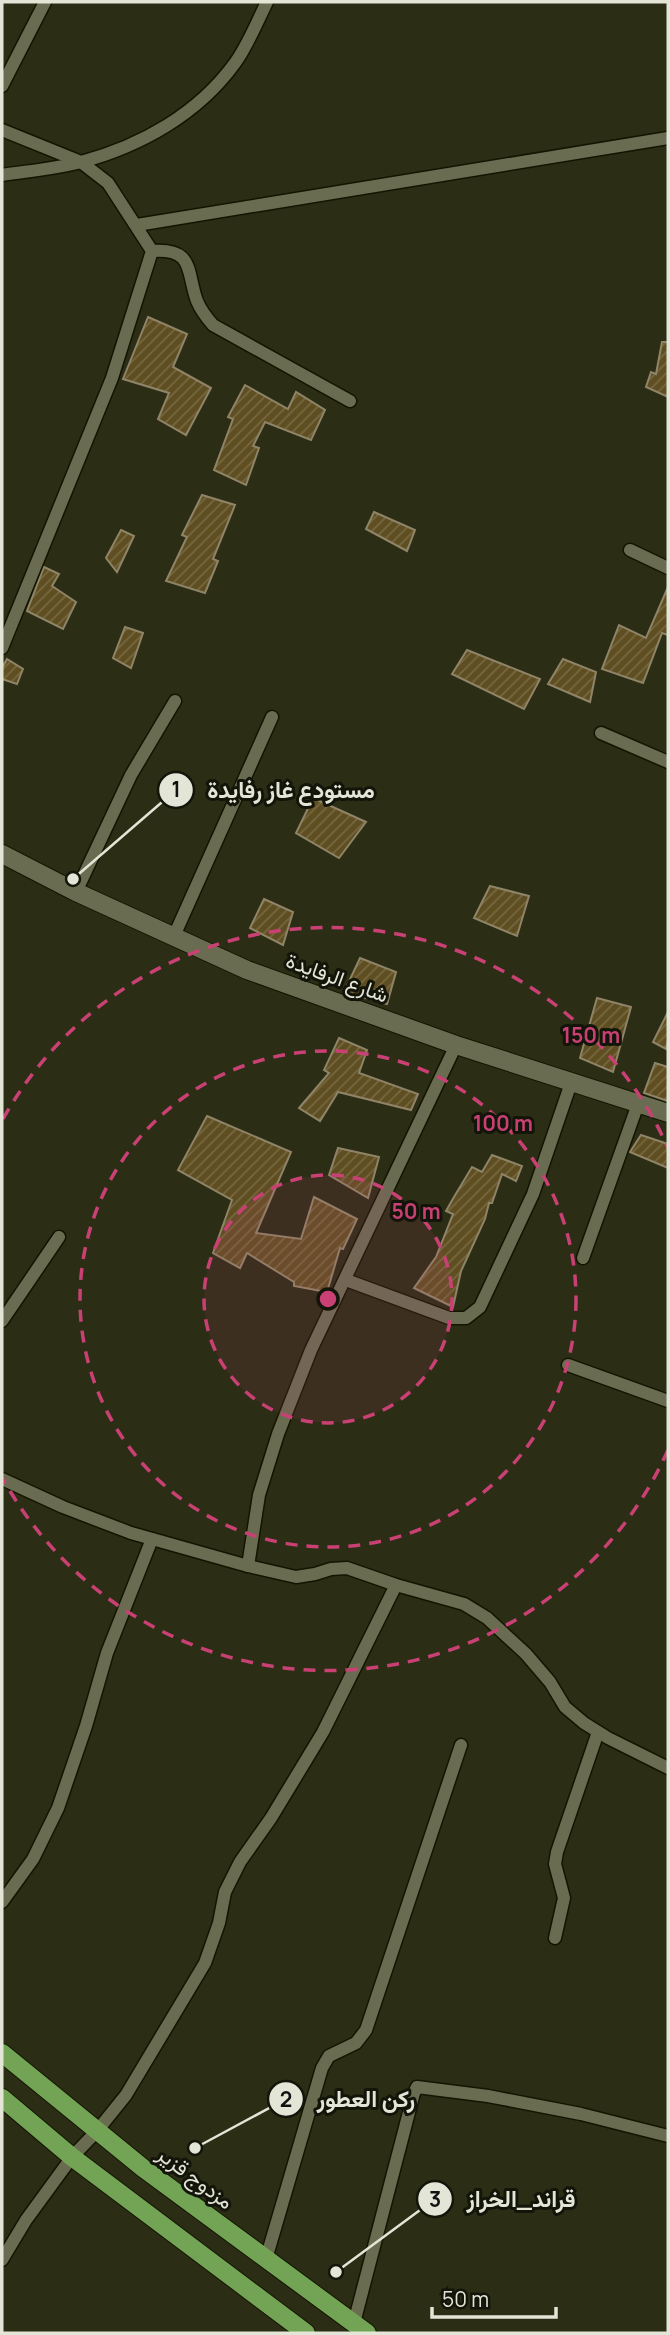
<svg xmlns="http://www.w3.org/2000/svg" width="670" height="2335" viewBox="0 0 670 2335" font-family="Manrope,Vazirmatn,sans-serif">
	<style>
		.building { fill: url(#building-hatch); stroke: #8f8468; stroke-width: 2 }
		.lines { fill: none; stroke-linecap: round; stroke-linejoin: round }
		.street-casing { stroke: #141500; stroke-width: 15 }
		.secondary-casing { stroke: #141500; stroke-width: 20 }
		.primary-casing { stroke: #141500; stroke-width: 20 }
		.street { stroke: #696c50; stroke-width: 12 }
		.secondary { stroke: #696c50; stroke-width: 18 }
		.primary { stroke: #73a456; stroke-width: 18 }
		.ring { fill: none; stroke: #c94174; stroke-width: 3.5; stroke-dasharray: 12 9 }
		.labels { text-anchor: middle; stroke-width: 6; stroke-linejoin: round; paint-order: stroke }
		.street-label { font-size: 21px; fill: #e3e6d6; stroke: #14150a }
		.centre { fill: #c94174; stroke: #14150a; stroke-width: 3.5 }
		.ring-label { font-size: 21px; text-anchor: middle; font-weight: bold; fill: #c94174; stroke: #14150a; stroke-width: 6; stroke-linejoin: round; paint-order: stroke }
		.leader { fill: none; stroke: #e3e6d6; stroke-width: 2.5 }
		.callout-dot { fill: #e3e6d6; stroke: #14150a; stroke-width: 2.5 }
		.mark-label { font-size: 21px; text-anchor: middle; font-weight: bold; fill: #111 }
		.callout-label { font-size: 23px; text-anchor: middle; font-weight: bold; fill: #e3e6d6; stroke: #14150a; stroke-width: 6; stroke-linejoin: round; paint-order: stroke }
	</style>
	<defs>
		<pattern id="building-hatch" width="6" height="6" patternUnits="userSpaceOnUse" patternTransform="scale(1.75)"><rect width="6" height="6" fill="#5f4e21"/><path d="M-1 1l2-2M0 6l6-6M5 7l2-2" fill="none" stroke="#766840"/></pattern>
	</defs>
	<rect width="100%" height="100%" fill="#2b2d14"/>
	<!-- building -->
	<g class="building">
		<path d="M148,317L187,334L173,367L211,388L186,435L158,419L169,393L123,379Z"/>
		<path d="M662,342H668V397L646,387L651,372L656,374Z"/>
		<path d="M245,385L288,409L296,392L325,410L311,440L265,422L253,446L259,448L246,485L214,470L233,419L228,417Z"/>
		<path d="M202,495L235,505L213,559L218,561L205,593L166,581L187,537L182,535Z"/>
		<path d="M374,512L415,530L407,551L366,529Z"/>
		<path d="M121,530L134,536L117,572L106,558Z"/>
		<path d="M44,567L59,574L52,586L76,602L63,629L27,611Z"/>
		<path d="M668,587V635L662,633L643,683L602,669L619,625L646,638Z"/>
		<path d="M125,627L143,633L131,668L113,658Z"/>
		<path d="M467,650L540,679L524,709L452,674Z"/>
		<path d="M7,659L23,669L17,684L2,679V668Z"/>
		<path d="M563,659L596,672L590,702L548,684Z"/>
		<path d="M313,798L366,822L339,858L296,833Z"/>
		<path d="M490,886L529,896L517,936L474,918Z"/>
		<path d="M264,899L293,912L283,945L250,928Z"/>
		<path d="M360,958L396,972L387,1004L344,992Z"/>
		<path d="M597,998L631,1007L613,1072L580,1058Z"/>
		<path d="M668,1012V1040L666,1049L653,1042Z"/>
		<path d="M339,1038L367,1050L359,1073L418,1094L411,1110L338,1092L320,1121L299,1108L329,1073L324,1070Z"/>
		<path d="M655,1063L668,1067V1101L644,1093Z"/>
		<path d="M207,1116L291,1152L256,1233L301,1239L314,1197L357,1219L343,1249L340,1248L327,1292L294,1286V1282L247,1253L240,1268L213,1253L232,1200L178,1170Z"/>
		<path d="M641,1135L668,1144V1168L630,1152Z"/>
		<path d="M338,1148L379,1157L368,1198L329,1175Z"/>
		<path d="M492,1155L522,1166L516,1181L502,1174L492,1203H489L485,1219L461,1271L453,1307L414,1288L436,1257L453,1214L446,1211L454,1197L472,1167L482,1172Z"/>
	</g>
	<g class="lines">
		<defs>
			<g id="street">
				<path d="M2,86L45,2"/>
				<path d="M2,130L81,162L108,183L152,251L112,378L2,648"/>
				<path d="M2,175C28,171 55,169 81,162C141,146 198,114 235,63C248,45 257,22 267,2"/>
				<path d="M137,225L668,138"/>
				<path d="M152,251C195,248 186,271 197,301C201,311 206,317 213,325L350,401"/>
				<path d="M630,550L668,568"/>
				<path d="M601,733L668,762"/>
				<path d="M76,892L131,775L175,701"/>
				<path d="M174,936L272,717"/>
				<path d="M583,1258L638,1104"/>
				<path d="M346,1280L449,1318H466L480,1307L533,1194L571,1083"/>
				<path d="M2,1321L59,1237"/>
				<path d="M568,1365L668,1401"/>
				<path d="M2,1479L63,1507L131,1533L248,1566L296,1577L315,1574L331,1569L347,1568L396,1585L464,1604L487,1618L526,1654L550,1682L565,1707L584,1723L608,1738L668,1768"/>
				<path d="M248,1566L259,1495L278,1434L311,1350L456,1045"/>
				<path d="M2,1902L33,1859L58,1808L86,1726L107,1653L152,1539"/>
				<path d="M555,1938L564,1898L555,1864L557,1852L598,1732"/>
				<path d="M266,2259L322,2068L329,2056L356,2043L366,2030L461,1745"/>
				<path d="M2,2260L26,2220L72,2157L97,2131L126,2095L205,1963L219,1923L225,1892L240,1862L271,1818L323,1732L396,1585"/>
				<path d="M354,2323L414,2093L417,2087L488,2096L581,2114L668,2136"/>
			</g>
			<path id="secondary" d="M2,854L76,892L247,970L456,1045L668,1113"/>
			<g id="primary">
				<path d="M2,2053L143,2168L367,2333"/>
				<path d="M2,2098L72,2157L306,2333"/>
			</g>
		</defs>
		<!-- street casing -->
		<use href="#street" class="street-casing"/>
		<!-- secondary casing -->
		<use href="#secondary" class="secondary-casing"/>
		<!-- primary casing -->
		<use href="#primary" class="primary-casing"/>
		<!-- street -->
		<use href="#street" class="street"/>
		<!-- secondary -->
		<use href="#secondary" class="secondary"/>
		<!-- primary -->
		<use href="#primary" class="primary"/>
	</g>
	<!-- distance rings -->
	<circle cx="328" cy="1299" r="124" fill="#c94174" fill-opacity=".12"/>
	<g class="ring">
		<circle cx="328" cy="1299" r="124"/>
		<circle cx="328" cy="1299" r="248"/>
		<path d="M668 1450A372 372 0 0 1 3 1479M3 1119A372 372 0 0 1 668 1148"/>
	</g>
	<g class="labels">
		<!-- street labels -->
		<g class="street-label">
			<text transform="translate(337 978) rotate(20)" y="7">شارع الرفايدة</text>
			<text transform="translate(195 2178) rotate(37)" y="7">مزدوج قزير</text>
		</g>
	</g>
	<circle cx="328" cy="1299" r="10" class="centre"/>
	<g class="ring-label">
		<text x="591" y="1043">150 m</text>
		<text x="503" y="1131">100 m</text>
		<text x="416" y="1219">50 m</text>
	</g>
	<!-- callouts -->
	<path class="leader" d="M73 879L176 790M195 2148L286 2099M336 2272L435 2199"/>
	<g class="callout-dot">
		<circle cx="73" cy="879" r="7"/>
		<circle cx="195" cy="2148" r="7"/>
		<circle cx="336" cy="2272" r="7"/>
		<circle cx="176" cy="790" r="18"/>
		<circle cx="286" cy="2099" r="18"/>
		<circle cx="435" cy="2199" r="18"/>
	</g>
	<g class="mark-label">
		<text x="176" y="797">1</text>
		<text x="286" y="2107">2</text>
		<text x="435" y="2207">3</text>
	</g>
	<g class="callout-label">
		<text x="291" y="798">مستودع غاز رفايدة</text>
		<text x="366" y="2107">ركن العطور</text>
		<text x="521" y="2207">قراند_الخراز</text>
	</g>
	<!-- border -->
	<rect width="670" height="2335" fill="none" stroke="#e3e6d6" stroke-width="7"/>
	<!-- scale -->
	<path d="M432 2307v10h124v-10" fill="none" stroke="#e3e6d6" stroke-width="3.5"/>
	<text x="442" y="2307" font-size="21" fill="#e3e6d6" stroke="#14150a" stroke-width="5" paint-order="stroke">50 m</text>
</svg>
